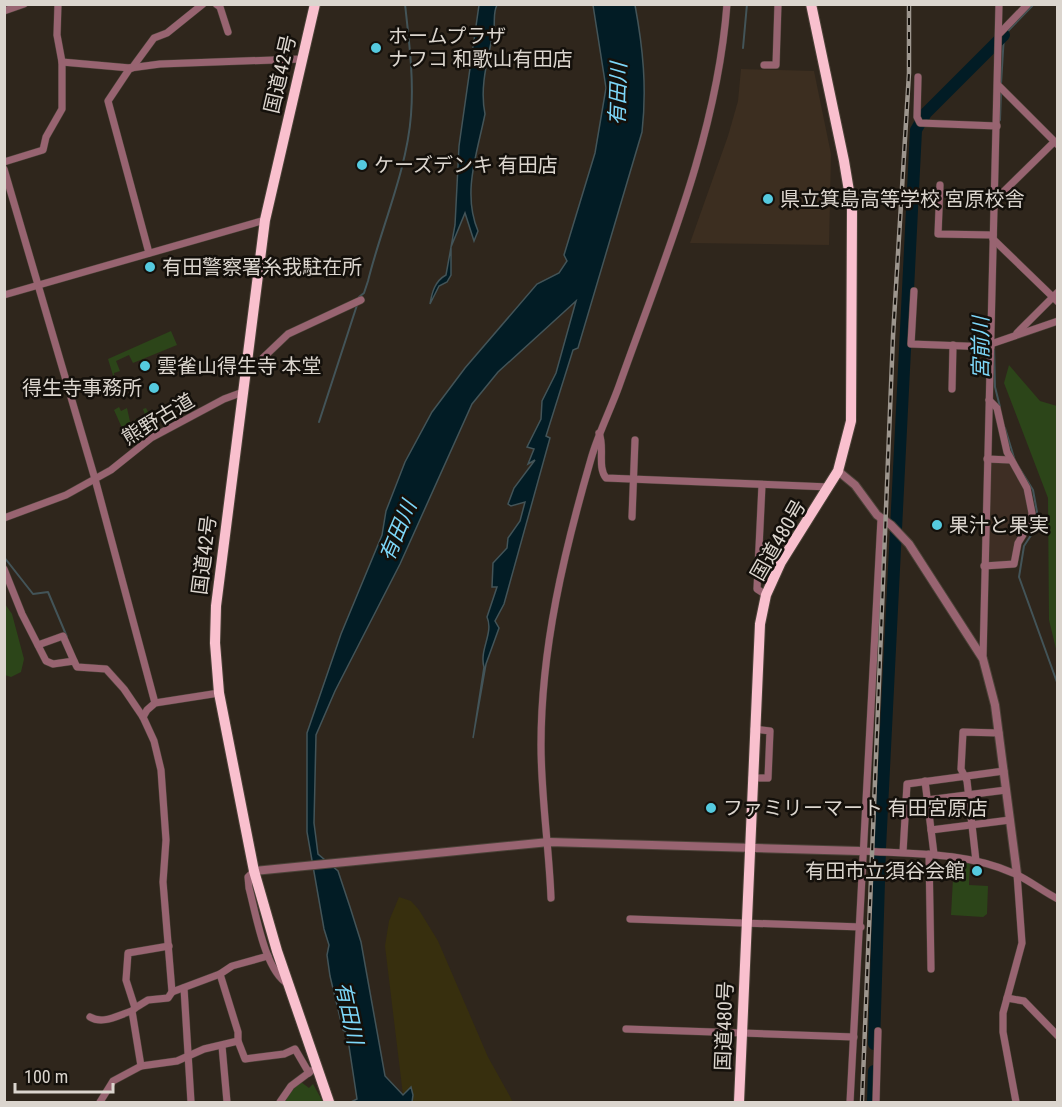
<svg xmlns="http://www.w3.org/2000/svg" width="1062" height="1107" viewBox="0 0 1062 1107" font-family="'Roboto Condensed','Noto Sans JP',sans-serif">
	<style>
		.commercial { fill: #3e2e24 }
		.built { fill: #3c2e20 }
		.green { fill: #2c4519 }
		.sand { fill: #372f0e }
		.water { fill: #021c25; stroke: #435458; stroke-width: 1.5 }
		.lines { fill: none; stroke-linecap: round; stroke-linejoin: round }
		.stream { stroke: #435458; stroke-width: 2 }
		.river { stroke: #021c25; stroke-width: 12 }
		.minor-casing { stroke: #4b4238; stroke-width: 8 }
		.tertiary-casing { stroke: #4b4238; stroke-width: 10 }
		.trunk-casing { stroke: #4b4238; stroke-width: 12 }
		.minor { stroke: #986471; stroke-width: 7 }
		.tertiary { stroke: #986471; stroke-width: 8 }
		.trunk { stroke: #f9c0ce; stroke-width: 10 }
		.rail-casing { stroke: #9d968e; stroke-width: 4.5 }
		.rail { stroke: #14100b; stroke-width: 2; stroke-dasharray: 7; stroke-linecap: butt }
		.poi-dot { fill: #55cadf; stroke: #14100b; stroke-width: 2 }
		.labels { text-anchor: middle; stroke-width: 5; stroke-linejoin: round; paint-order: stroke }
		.poi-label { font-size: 20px; fill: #dbd5ce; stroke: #14100b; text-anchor: start }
		.street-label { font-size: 20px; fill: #dbd5ce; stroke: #14100b }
		.water-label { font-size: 21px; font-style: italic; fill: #7dd7f9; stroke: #14100b }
	</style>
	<rect width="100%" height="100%" fill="#2f261c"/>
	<!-- commercial -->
	<path class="commercial" d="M989,462H1009L1023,482L1030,514L1014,561L989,564Z"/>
	<!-- built -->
	<path class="built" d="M741,69L814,71L831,154L829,245L690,243L728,136L738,101Z"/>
	<!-- green -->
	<g class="green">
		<path d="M171,331L177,345L133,363L129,355L116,361L120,371L114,373L116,385L108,359Z"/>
		<path d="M1009,365L1040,401L1057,406V653L1049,620L1048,498L1004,383Z"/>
		<path d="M119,407L121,411L127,408L131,426L124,431L131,448L114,410Z"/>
		<path d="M146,408L148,412L151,410L160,429L151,434L143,409Z"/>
		<path d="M142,418L149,436L144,439L135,423V419Z"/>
		<path d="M5,604L12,614L24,659L21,672L11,677L5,675Z"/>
		<path d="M954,860L970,862L969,885L988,886L987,914L983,917L951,915Z"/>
		<path d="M301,1082L309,1088L313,1084L323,1102H285L291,1090Z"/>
	</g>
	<!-- sand -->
	<path class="sand" d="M399,897L411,901L419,910L438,941L488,1057L513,1102H391L403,1095L385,946L389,921Z"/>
	<!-- water -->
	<g class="water">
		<path d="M479,5H497C493,13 495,19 494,28C489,56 479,85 485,114C477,154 462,193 478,231L474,241L465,213L451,247V275L447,282L439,286L430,304C432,292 435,281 446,275L455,225L459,146Z"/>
		<path d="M593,5H635C643,48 647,88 642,132L578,348L573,350L546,436L550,438L504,604L495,621L499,628L486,664L473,738L484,667C479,650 494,633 487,617L497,587H492L493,563L507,548L508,538L520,521L525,502L511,506L508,504L514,488L535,460L528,464L534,449L527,447L541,419L542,401L556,373L576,301L498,372L472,404L400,564L335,691L316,735L314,823L318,854L338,871L350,907L361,942L385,1076L403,1095L411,1087L413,1095L412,1102H351L357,1099L347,1033L343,1030L330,976L327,955L329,945L324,929L307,832V733L341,634L382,535L386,511L405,462L432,412L465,368L537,284L559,273L567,261L564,255L595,153L606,88Z"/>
	</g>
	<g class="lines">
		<!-- stream -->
		<g class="stream">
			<path d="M743,48L747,4"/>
			<path d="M1001,84L1004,35L1034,4"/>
			<path d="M1000,120L1001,90"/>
			<path d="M359,297L364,293L368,281C381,228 407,170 411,115C414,78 409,41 405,4"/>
			<path d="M994,345L995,387L1000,407"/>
			<path d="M319,422L357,305"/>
			<path d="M1005,428L1015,461L1033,490L1039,523L1024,546L1019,577L1058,685"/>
			<path d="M4,557L33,594L48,592L67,637"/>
		</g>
		<!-- river -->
		<g class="river">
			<path d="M874,1044L880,848L916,130L926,113L1004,35"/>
			<path d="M873,1102L874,1071"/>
		</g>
		<defs>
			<g id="minor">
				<path d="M216,4L220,7L228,32"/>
				<path d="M4,11L24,4"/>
				<path d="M1000,33L1028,4"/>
				<path d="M62,62L130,68L160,64L301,59"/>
				<path d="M764,65H776L778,4"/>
				<path d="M130,68L108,101L149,253"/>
				<path d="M132,68L154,38L167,33L203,4"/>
				<path d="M918,77L917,117L920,123L997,126"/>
				<path d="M998,85L1058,145"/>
				<path d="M4,162L43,150L46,137L62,109V62L57,35L58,4"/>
				<path d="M4,169L95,479L155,703"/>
				<path d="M940,185L938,234L993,235"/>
				<path d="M994,201L1054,142"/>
				<path d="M993,239L1058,302"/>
				<path d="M914,291L911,344L991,347"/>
				<path d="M4,295L265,220"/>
				<path d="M1017,333L1058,292"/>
				<path d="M991,344L1058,321"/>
				<path d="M245,375L288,334L361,300"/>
				<path d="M952,389L953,345"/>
				<path d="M599,433C605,447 597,467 606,478L829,487"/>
				<path d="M987,459L1010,460"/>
				<path d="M762,485L757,589L766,595"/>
				<path d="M632,517L635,440"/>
				<path d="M4,518L66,495L111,470L151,438L224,399L243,392"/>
				<path d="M984,566L1014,564L1018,543L1031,522L1032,513L1027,488L1007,452L997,408L989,400"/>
				<path d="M4,569L22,614L46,661L53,664L74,661L77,667L106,669L124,689L143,717L154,741L161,770L166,840L163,882L172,992"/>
				<path d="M38,645L63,636L74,661"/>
				<path d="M983,657L999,4"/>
				<path d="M143,717L147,710L155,703L219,693"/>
				<path d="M752,778H768L770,731L754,729"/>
				<path d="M925,781L934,854"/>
				<path d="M927,800L1006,790"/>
				<path d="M931,830L1010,820"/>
				<path d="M861,851C912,854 965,852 1013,873C1028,879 1042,891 1058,899"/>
				<path d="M903,852L907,784L1004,771"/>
				<path d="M929,854L931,969"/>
				<path d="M976,861L967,781L961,769L963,732L999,733"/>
				<path d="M254,871L248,877L249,888C256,914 265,971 288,984"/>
				<path d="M551,898C549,847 541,796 541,745C541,648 564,552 591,459C598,434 610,411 619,386C663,262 717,137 727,4"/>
				<path d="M630,919L861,927"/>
				<path d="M169,946L128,953L126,980L135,1008L148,1000L168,998L172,992L220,974"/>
				<path d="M268,956L232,966L220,974L238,1032V1041L245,1059L284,1054L295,1049L309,1073"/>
				<path d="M184,988L191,1102"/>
				<path d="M1007,998L1024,1001L1058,1036"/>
				<path d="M90,1017C103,1025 118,1015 132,1011"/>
				<path d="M626,1029L854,1037"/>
				<path d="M222,1046L227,1102"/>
				<path d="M141,1066L177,1061L204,1049L238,1041"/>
				<path d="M100,1102L113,1081L141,1066L132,1011L135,1008"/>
				<path d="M280,1102L291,1086L311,1071"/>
				<path d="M850,1102L881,519"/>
				<path d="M876,1102L878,1031"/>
				<path d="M1016,1102L1003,1032V1013L1022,943L1017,874"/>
			</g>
			<g id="tertiary">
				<path d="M838,471L855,485L877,515L891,525L909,544L983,659L995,705L1017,874"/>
				<path d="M254,871L549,842L859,851"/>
			</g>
			<g id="trunk">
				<path d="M315,4L265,220L216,606L215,643L219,693L254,871L277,951L329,1102"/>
				<path d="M739,1102L760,624L766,595L781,562L838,471L851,421L852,209L844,161L811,4"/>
			</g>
		</defs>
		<!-- minor casing -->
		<use href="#minor" class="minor-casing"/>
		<!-- tertiary casing -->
		<use href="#tertiary" class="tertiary-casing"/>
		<!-- trunk casing -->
		<use href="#trunk" class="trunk-casing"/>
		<!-- minor -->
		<use href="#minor" class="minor"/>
		<!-- tertiary -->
		<use href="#tertiary" class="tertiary"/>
		<!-- trunk -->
		<use href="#trunk" class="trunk"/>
		<defs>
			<path id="rail" d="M862,1102L893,336L909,73V4"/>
		</defs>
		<!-- rail casing -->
		<use href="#rail" class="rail-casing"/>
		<!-- rail -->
		<use href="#rail" class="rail"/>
	</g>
	<!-- markers -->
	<g class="poi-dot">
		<circle cx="376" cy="48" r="6"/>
		<circle cx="362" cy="165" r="6"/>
		<circle cx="768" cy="199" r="6"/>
		<circle cx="150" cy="267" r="6"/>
		<circle cx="145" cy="366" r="6"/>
		<circle cx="154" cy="388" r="6"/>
		<circle cx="937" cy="525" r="6"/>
		<circle cx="711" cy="808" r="6"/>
		<circle cx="977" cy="871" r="6"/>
	</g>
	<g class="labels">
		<!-- poi labels -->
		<g class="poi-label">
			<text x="388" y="43">ホームプラザ<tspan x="388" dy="23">ナフコ 和歌山有田店</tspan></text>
			<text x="374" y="172">ケーズデンキ 有田店</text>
			<text x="780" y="206">県立箕島高等学校 宮原校舎</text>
			<text x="162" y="274">有田警察署糸我駐在所</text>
			<text x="157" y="373">雲雀山得生寺 本堂</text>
			<text x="142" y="395" text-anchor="end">得生寺事務所</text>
			<text x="949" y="532">果汁と果実</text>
			<text x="723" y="815">ファミリーマート 有田宮原店</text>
			<text x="965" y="878" text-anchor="end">有田市立須谷会館</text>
		</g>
		<!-- street labels -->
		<g class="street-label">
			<text transform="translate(280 74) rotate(-77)" y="7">国道42号</text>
			<text transform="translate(158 419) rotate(-31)" y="7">熊野古道</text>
			<text transform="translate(778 540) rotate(-60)" y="7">国道480号</text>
			<text transform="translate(204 555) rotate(-83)" y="7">国道42号</text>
			<text transform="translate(724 1026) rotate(-88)" y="7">国道480号</text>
		</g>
		<!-- water labels -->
		<g class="water-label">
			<text transform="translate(618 94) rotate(-88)" y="7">有田川</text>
			<text transform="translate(981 348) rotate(-90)" y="7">宮前川</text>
			<text transform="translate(398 531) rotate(-67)" y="7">有田川</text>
			<text transform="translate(349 1013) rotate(78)" y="7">有田川</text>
		</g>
	</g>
	<!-- border -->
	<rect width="1062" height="1107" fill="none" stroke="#dbd5ce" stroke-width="12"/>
	<!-- scale -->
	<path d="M15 1083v9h98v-9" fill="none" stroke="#dbd5ce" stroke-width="3"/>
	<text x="24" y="1083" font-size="18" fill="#dbd5ce" stroke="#14100b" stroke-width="4.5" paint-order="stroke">100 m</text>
</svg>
